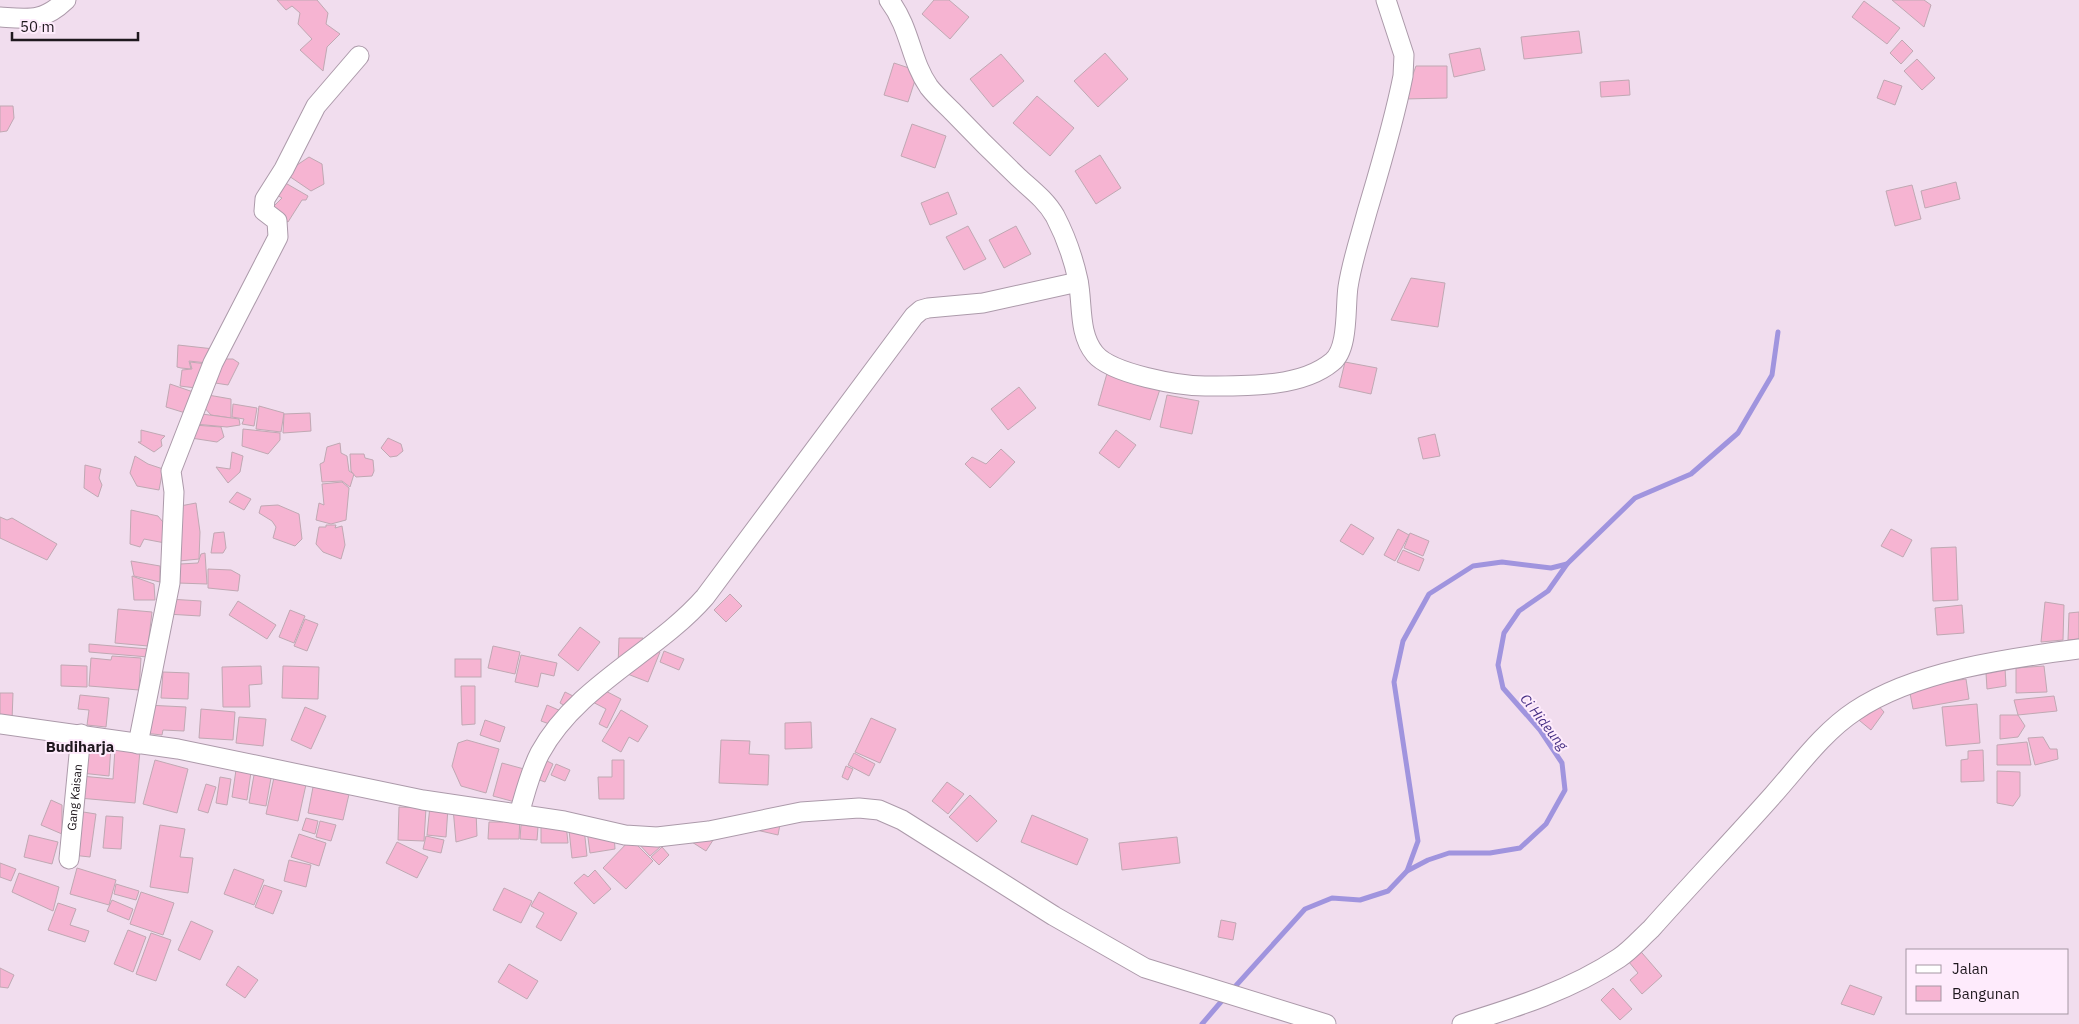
<svg xmlns="http://www.w3.org/2000/svg" width="2079" height="1024" viewBox="0 0 2079 1024" font-family="'IBM Plex Sans',sans-serif">
	<style>
		.lines { fill: none; stroke-linecap: round; stroke-linejoin: round }
		.stream { stroke: #a094de; stroke-width: 5 }
		.building { fill: #f6b4d2; stroke: #c0a8b3 }
		.minor-casing { stroke: #ac9aaa; stroke-width: 21 }
		.minor { stroke: #fff; stroke-width: 19 }
		.labels { text-anchor: middle; stroke-width: 4; stroke-linejoin: round; paint-order: stroke }
		.street-label { font-size: 12px; fill: #1f181e; stroke: #feebfc }
		.water-label { font-size: 14px; font-style: italic; fill: #452e83; stroke: #feebfc }
		.quarter-label { font-size: 15px; font-weight: bold; fill: #1f181e; stroke: #feebfc }
	</style>
	<rect width="100%" height="100%" fill="#f1ddee"/>
	<g class="lines">
		<!-- stream -->
		<g class="stream">
			<path d="M1407,871L1418,841L1394,682L1403,641L1429,594L1473,566L1502,562L1551,568L1567,564"/>
			<path d="M1232,990L1305,909L1332,898L1360,900L1388,891L1407,871L1428,860L1449,853H1490L1520,848L1546,824L1565,790L1562,763L1540,730L1503,688L1498,665L1504,633L1519,611L1548,591L1567,564L1635,498L1691,474L1738,433L1772,375L1778,332"/>
			<path d="M1202,1024L1226,996"/>
		</g>
	</g>
	<!-- building -->
	<g class="building">
		<path d="M277,0H317L328,13L326,24L340,34L327,47L323,71L300,50L312,39L298,24L300,13L292,6L286,10Z"/>
		<path d="M934,0H949L969,17L950,39L922,14Z"/>
		<path d="M1892,0H1924L1931,5L1924,27Z"/>
		<path d="M1864,1L1900,28L1887,44L1852,17Z"/>
		<path d="M1579,31L1582,53L1524,59L1521,37Z"/>
		<path d="M1902,40L1913,51L1901,64L1890,53Z"/>
		<path d="M1480,48L1485,70L1454,77L1449,54Z"/>
		<path d="M1105,53L1128,79L1098,107L1074,81Z"/>
		<path d="M1001,54L1024,81L993,107L970,79Z"/>
		<path d="M1917,59L1935,78L1922,90L1904,71Z"/>
		<path d="M894,63L918,71L908,102L884,95Z"/>
		<path d="M1416,66H1447V98L1404,99Z"/>
		<path d="M1629,80L1630,95L1601,97L1600,82Z"/>
		<path d="M1884,80L1902,86L1895,105L1877,98Z"/>
		<path d="M1037,96L1074,128L1050,156L1013,123Z"/>
		<path d="M0,106H13L14,118L7,131L0,132Z"/>
		<path d="M912,124L946,136L935,168L901,156Z"/>
		<path d="M1100,155L1121,188L1096,204L1075,171Z"/>
		<path d="M309,157L322,164L324,184L311,191L286,174L291,163L297,165Z"/>
		<path d="M282,181L308,196L306,200H302L288,222L270,210L282,198L275,194Z"/>
		<path d="M1956,182L1960,199L1925,208L1921,191Z"/>
		<path d="M1912,185L1921,219L1895,226L1886,191Z"/>
		<path d="M948,192L957,214L930,225L921,203Z"/>
		<path d="M968,226L986,259L964,270L946,237Z"/>
		<path d="M1016,226L1031,254L1004,268L989,240Z"/>
		<path d="M1411,278L1445,283L1438,327L1391,320Z"/>
		<path d="M178,345L214,349L207,363L189,361L191,369L181,368L177,367Z"/>
		<path d="M217,359H233L239,363L228,385L209,382Z"/>
		<path d="M190,362L207,364L196,388L180,386L182,370L192,369Z"/>
		<path d="M1345,362L1377,368L1371,394L1339,387Z"/>
		<path d="M1108,370L1161,386L1150,420L1098,405Z"/>
		<path d="M170,384L199,394L192,415L166,407Z"/>
		<path d="M1019,387L1036,408L1008,430L991,409Z"/>
		<path d="M208,395L231,399V418L211,415L203,406Z"/>
		<path d="M1167,395L1199,401L1192,434L1160,427Z"/>
		<path d="M233,404L257,408L254,426L242,424L244,419L232,417Z"/>
		<path d="M259,406L284,413L281,432L256,429Z"/>
		<path d="M310,413L311,431L283,433L284,414Z"/>
		<path d="M202,414L239,419L240,425L227,427L195,424Z"/>
		<path d="M194,425L221,427L224,437L217,442L191,438Z"/>
		<path d="M243,429L280,433V440L268,454L242,446Z"/>
		<path d="M141,430L165,436L161,440L162,446L154,452L138,442H141Z"/>
		<path d="M1116,430L1136,445L1119,468L1099,453Z"/>
		<path d="M1435,434L1440,456L1423,459L1418,438Z"/>
		<path d="M388,438L401,444L403,451L397,456L390,457L381,448Z"/>
		<path d="M340,443L341,453L347,456L349,471L354,474L350,487L342,481L322,482L320,464L324,462L327,447Z"/>
		<path d="M1001,449L1015,462L990,488L965,464L972,457L986,464Z"/>
		<path d="M232,452L243,456L240,472L228,483L216,467L230,469Z"/>
		<path d="M350,454H364L365,458L373,460L374,471L372,476L356,477L351,471Z"/>
		<path d="M135,456L148,464L163,469L159,490L137,486L130,473Z"/>
		<path d="M85,465L101,469L99,478L102,485L98,497L84,488Z"/>
		<path d="M342,482L349,488L346,520L331,524L316,520L319,503L324,505L322,484Z"/>
		<path d="M237,492L251,499L244,510L229,502Z"/>
		<path d="M196,503L200,532L199,559L169,562L175,507Z"/>
		<path d="M278,505L299,514L302,539L295,546L273,538L276,527L272,521L259,513L261,506Z"/>
		<path d="M131,510L158,516L167,527L165,543L144,539L140,547L130,544Z"/>
		<path d="M0,517L7,520L12,518L57,544L47,560L0,538Z"/>
		<path d="M1351,524L1374,538L1363,555L1340,541Z"/>
		<path d="M326,525H336L335,528L342,526L345,545L341,559L323,552L316,544L319,527H326Z"/>
		<path d="M1398,529L1409,535L1395,561L1384,555Z"/>
		<path d="M1891,529L1912,540L1903,557L1881,546Z"/>
		<path d="M224,532L226,548L223,553H211L214,533Z"/>
		<path d="M1410,533L1429,541L1423,556L1404,548Z"/>
		<path d="M1956,547L1958,600L1933,601L1931,548Z"/>
		<path d="M1403,550L1424,559L1419,571L1397,562Z"/>
		<path d="M205,553L207,584L178,583L180,564L198,563L201,554Z"/>
		<path d="M131,561L160,566V582L134,576Z"/>
		<path d="M208,569L231,570L240,575L238,591L208,588Z"/>
		<path d="M132,576L154,584L155,600H134Z"/>
		<path d="M730,594L742,606L726,622L714,610Z"/>
		<path d="M169,599L201,601L200,616L167,614Z"/>
		<path d="M238,601L276,625L267,639L229,615Z"/>
		<path d="M2045,602L2064,605L2063,640L2041,642Z"/>
		<path d="M1962,605L1964,633L1937,635L1935,608Z"/>
		<path d="M118,609L152,612L148,646L115,643Z"/>
		<path d="M290,610L305,616L294,643L279,637Z"/>
		<path d="M2079,612V639L2068,640L2069,613Z"/>
		<path d="M305,619L318,624L307,651L294,646Z"/>
		<path d="M580,627L600,642L578,671L558,655Z"/>
		<path d="M619,638H643L642,649L618,666Z"/>
		<path d="M89,644L149,649L148,657L89,652Z"/>
		<path d="M493,646L520,652L515,674L488,668Z"/>
		<path d="M651,649L660,652L648,682L625,673Z"/>
		<path d="M664,651L684,659L679,670L660,662Z"/>
		<path d="M521,655L557,663L554,676L541,673L538,687L515,682Z"/>
		<path d="M112,656L141,658L139,690L89,686L91,658L111,660Z"/>
		<rect x="455" y="659" width="26" height="18"/>
		<path d="M61,665L87,666V687L61,686Z"/>
		<path d="M261,666L262,684L249,685L250,707H223L222,667Z"/>
		<path d="M283,666L319,667L318,699L282,698Z"/>
		<path d="M2044,666L2047,692L2016,693V668Z"/>
		<path d="M2005,668L2006,686L1987,689L1986,673Z"/>
		<path d="M163,672L189,673L188,699L161,698Z"/>
		<path d="M1966,679L1969,699L1913,709L1909,688Z"/>
		<path d="M594,685L621,699L607,728L599,724L606,709L587,699Z"/>
		<path d="M461,686H475V724L462,725Z"/>
		<path d="M565,692L575,697L569,708L560,703Z"/>
		<path d="M0,693H13L12,721L0,722Z"/>
		<path d="M80,695L109,698L106,727L87,725L89,710L78,709Z"/>
		<path d="M2054,696L2057,711L2018,715L2014,700Z"/>
		<path d="M1876,703L1884,712L1871,730L1854,716Z"/>
		<path d="M1977,704L1980,743L1946,746L1942,707Z"/>
		<path d="M146,705L186,707L184,731L163,730L162,735L144,733Z"/>
		<path d="M547,705L561,711L555,726L541,721Z"/>
		<path d="M305,707L326,716L311,749L291,740Z"/>
		<path d="M201,709L235,712L233,740L199,738Z"/>
		<path d="M621,710L648,726L638,742L629,737L621,752L602,741Z"/>
		<path d="M2000,715H2018L2025,726L2018,737L2000,739Z"/>
		<path d="M239,717L266,719L263,746L236,743Z"/>
		<path d="M871,718L896,729L880,763L855,752Z"/>
		<path d="M485,720L505,727L500,742L480,735Z"/>
		<path d="M811,722L812,748L785,749V723Z"/>
		<path d="M2043,737L2050,749H2057L2058,759L2035,765L2028,738Z"/>
		<path d="M467,740L499,749L486,793L461,786L452,766L458,743Z"/>
		<path d="M721,740L750,741L749,754L769,755L768,785L719,783Z"/>
		<path d="M2027,742L2031,765H1997V745Z"/>
		<path d="M84,744L111,746L109,776L81,773Z"/>
		<path d="M115,749L140,751L135,803L79,798L81,776L113,779Z"/>
		<path d="M1983,750L1984,781L1961,782V760L1968,759V751Z"/>
		<path d="M854,753L875,764L869,776L848,765Z"/>
		<path d="M543,759L553,764L545,782L534,778Z"/>
		<path d="M155,760L188,769L177,813L143,804Z"/>
		<path d="M612,760H624V799H599L598,777H612Z"/>
		<path d="M502,763L524,769L515,802L493,796Z"/>
		<path d="M556,764L570,770L565,781L551,775Z"/>
		<path d="M846,766L853,769L848,780L842,777Z"/>
		<path d="M236,770L251,772L247,800L232,797Z"/>
		<path d="M1997,771L2020,772V796L2013,806L1997,803Z"/>
		<path d="M275,773L307,780L298,821L266,814Z"/>
		<path d="M254,775L271,778L266,806L249,803Z"/>
		<path d="M220,777L231,779L227,805L216,803Z"/>
		<path d="M314,782L350,790L343,820L308,813Z"/>
		<path d="M947,782L964,794L948,814L932,801Z"/>
		<path d="M206,784L216,787L208,813L198,810Z"/>
		<path d="M970,795L997,821L977,842L949,817Z"/>
		<path d="M51,800L62,805V834L41,825Z"/>
		<path d="M430,806L448,808L446,837L427,835Z"/>
		<path d="M399,807L426,808L424,841L398,840Z"/>
		<path d="M453,808L476,811L477,836L456,842Z"/>
		<path d="M77,811L96,814L90,857L72,855Z"/>
		<path d="M1032,815L1088,839L1077,865L1021,842Z"/>
		<path d="M106,816L123,817L121,849L103,848Z"/>
		<path d="M504,816H520L519,839H488L489,822H503Z"/>
		<path d="M306,818L318,821L315,834L302,830Z"/>
		<path d="M781,819L778,835L752,829Z"/>
		<path d="M320,821L336,825L331,841L316,837Z"/>
		<path d="M541,821L566,824L568,843H541Z"/>
		<path d="M160,825L185,829L180,857L193,858L188,893L150,887Z"/>
		<path d="M521,825L538,827L537,840L520,839Z"/>
		<path d="M584,828L587,856L572,858L569,830Z"/>
		<path d="M587,830L614,835L615,849L590,853Z"/>
		<path d="M719,831L706,851L684,837Z"/>
		<path d="M299,834L326,843L319,866L291,857Z"/>
		<path d="M29,835L58,842L52,864L24,857Z"/>
		<path d="M426,836L444,840L441,853L423,849Z"/>
		<path d="M1177,837L1180,863L1122,870L1119,843Z"/>
		<path d="M631,839L653,861L626,889L603,868Z"/>
		<path d="M652,840L660,847L650,856L637,842Z"/>
		<path d="M397,842L428,857L417,878L386,863Z"/>
		<path d="M662,847L669,855L659,865L651,857Z"/>
		<path d="M289,860L311,865L306,887L284,881Z"/>
		<path d="M0,863L16,869L11,881L0,877Z"/>
		<path d="M77,868L116,880L109,905L70,894Z"/>
		<path d="M234,869L264,880L254,905L224,894Z"/>
		<path d="M595,870L611,889L594,904L574,883L584,874L588,877Z"/>
		<path d="M19,873L59,887L53,911L12,892Z"/>
		<path d="M116,884L139,891L136,900L114,894Z"/>
		<path d="M264,885L282,891L273,914L255,907Z"/>
		<path d="M504,888L532,901L521,923L493,910Z"/>
		<path d="M141,892L174,903L163,935L130,924Z"/>
		<path d="M539,892L577,913L561,941L536,927L544,913L531,906Z"/>
		<path d="M112,900L133,909L129,920L107,911Z"/>
		<path d="M58,903L76,909L70,925L89,931L85,942L48,930Z"/>
		<path d="M1221,920L1236,923L1233,940L1218,937Z"/>
		<path d="M191,921L213,931L200,960L178,950Z"/>
		<path d="M128,930L146,937L133,972L114,964Z"/>
		<path d="M151,933L171,940L156,981L136,974Z"/>
		<path d="M1636,946L1662,976L1642,994L1630,980L1638,973L1624,956Z"/>
		<path d="M509,964L538,981L527,999L498,982Z"/>
		<path d="M238,966L258,980L245,998L226,985Z"/>
		<path d="M0,968L14,975L8,988L0,987Z"/>
		<path d="M1850,985L1882,997L1874,1015L1841,1004Z"/>
		<path d="M1613,988L1632,1009L1620,1020L1601,1000Z"/>
	</g>
	<g class="lines">
		<defs>
			<g id="minor">
				<path d="M889,0C911,29 910,60 929,87C936,96 945,104 953,112C974,134 996,156 1018,177C1031,189 1046,200 1055,216C1066,237 1073,257 1078,280C1083,305 1078,333 1095,354C1112,374 1179,386 1205,386C1244,386 1301,388 1332,362C1349,349 1345,307 1348,287C1352,261 1360,238 1367,212C1380,168 1394,122 1403,76L1404,55L1386,0"/>
				<path d="M0,17C30,19 43,22 66,0"/>
				<path d="M0,724L178,749L423,800L564,821L625,835L657,837L709,831L801,812L859,808L879,810L902,820L1054,916L1145,968L1326,1024"/>
				<path d="M138,744L170,583L174,492L171,471L213,363L278,237L277,221L264,211L265,199L284,169L316,106L359,56"/>
				<path d="M519,814C525,794 530,772 540,753C577,685 656,653 705,597L914,316L921,310L928,308L983,303L1078,282"/>
				<path id="s1" d="M69,859L81,734"/>
				<path d="M1462,1024C1517,1007 1571,990 1619,958C1631,950 1641,938 1651,929C1691,884 1733,840 1773,795C1798,767 1823,732 1855,711C1914,671 2009,658 2079,649"/>
			</g>
		</defs>
		<!-- minor casing -->
		<use href="#minor" class="minor-casing"/>
		<!-- minor -->
		<use href="#minor" class="minor"/>
	</g>
	<g class="labels">
		<!-- street labels -->
		<g class="street-label">
			<text dy="4" stroke="none"><textPath href="#s1" startOffset="62">Gang Kaisan</textPath></text>
		</g>
		<!-- water labels -->
		<g class="water-label">
			<text transform="translate(1544 722) rotate(52)" y="5">Ci Hideung</text>
		</g>
		<!-- quarter labels -->
		<g class="quarter-label">
			<text x="80" y="752">Budiharja</text>
		</g>
	</g>
	<!-- legend -->
	<rect x="1906" y="949" width="162" height="65" fill="#feebfc" stroke="#a597a3"/>
	<rect x="1916" y="965" width="25" height="8" fill="#ffffff" stroke="#a597a3"/>
	<text x="1952" y="974" font-size="15" fill="#1f181e">Jalan</text>
	<rect x="1916" y="986" width="25" height="15" fill="#f6b4d2" stroke="#a597a3"/>
	<text x="1952" y="999" font-size="15" fill="#1f181e">Bangunan</text>
	<!-- scale -->
	<path d="M12 32v8h126v-8" fill="none" stroke="#1f181e" stroke-width="2.5"/>
	<text x="20" y="32" font-size="15" fill="#1f181e" stroke="#feebfc" stroke-width="4" paint-order="stroke">50 m</text>
</svg>
